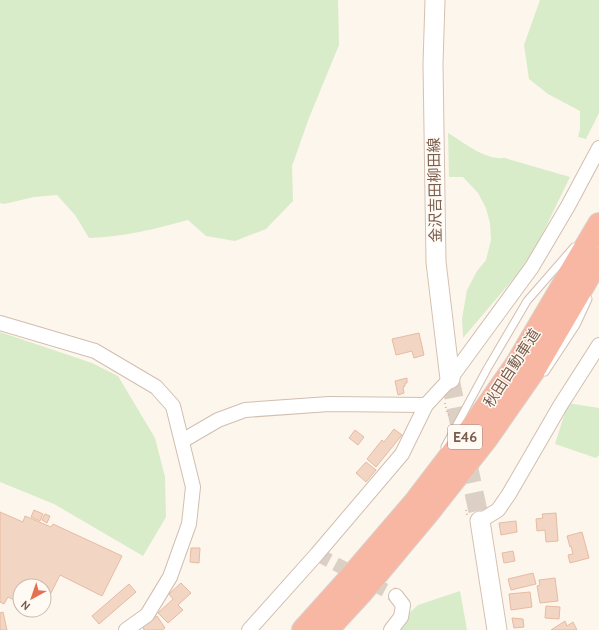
<svg xmlns="http://www.w3.org/2000/svg" width="599" height="630" viewBox="0 0 599 630" font-family="Cabin,'Noto Sans JP',sans-serif">
	<style>
		.green { fill: #d8ecc9 }
		.building { fill: #f3d5c3; stroke: #e6bba3 }
		.lines { fill: none; stroke-linecap: round; stroke-linejoin: round }
		.minor-tunnel { stroke: #dcd0c4; stroke-width: 14; stroke-dasharray: 14 7; stroke-linecap: butt }
		.secondary-tunnel { stroke: #dcd0c4; stroke-width: 19; stroke-dasharray: 19 10; stroke-linecap: butt }
		.service-casing { stroke: #d1beb0; stroke-width: 9 }
		.minor-casing { stroke: #d1beb0; stroke-width: 16 }
		.secondary-casing { stroke: #d6c0b0; stroke-width: 21 }
		.motorway-casing { stroke: #dad1cd; stroke-width: 24 }
		.path { stroke: #d9b8a5; stroke-width: 2; stroke-dasharray: 1 3; stroke-linecap: butt }
		.service { stroke: #fff; stroke-width: 7 }
		.minor { stroke: #fff; stroke-width: 14 }
		.secondary { stroke: #fff; stroke-width: 19 }
		.motorway { stroke: #f7b7a3; stroke-width: 22 }
		.labels { text-anchor: middle; stroke-width: 3; stroke-linejoin: round; paint-order: stroke }
		.shield { fill: #fffaf3; stroke: #a28b7f; stroke-width: 1 }
		.shield-label { font-size: 14px; font-weight: bold; fill: #7a5c4d }
		.street-label { font-size: 15px; fill: #7a5c4d; stroke: #fffaf3 }
	</style>
	<rect width="100%" height="100%" fill="#fdf6ec"/>
	<!-- green -->
	<g class="green">
		<path d="M0,0H338L339,45L309,118L292,166L293,201L266,229L235,241L206,236L188,220C155,229 123,237 89,238L75,215L57,195L34,197L4,204L0,203Z"/>
		<path d="M540,0H599V113L586,139L578,137L580,129V111L548,94L529,79L524,45Z"/>
		<path d="M448,133C465,143 484,160 505,158L570,177L540,239L520,271L463,338L462,319L467,290L477,271L486,260L491,240L490,223L486,208L478,193L463,177H449Z"/>
		<path d="M0,332L92,363L118,376L155,438L165,477L166,517L143,556L54,504L0,482Z"/>
		<path d="M568,403L599,408V455L596,458L555,444Z"/>
		<path d="M460,591L467,630H398L405,617L418,605Z"/>
	</g>
	<!-- building -->
	<g class="building">
		<path d="M419,333L424,355L414,358L412,351L396,355L392,339Z"/>
		<path d="M407,378V383H405V386L403,387L404,393L398,395L395,381Z"/>
		<path d="M394,429L402,435L376,467L367,459L382,440L384,442Z"/>
		<path d="M355,430L364,437L358,445L349,438Z"/>
		<path d="M366,462L376,470L366,482L356,473Z"/>
		<path d="M34,510L43,514L40,521L31,517Z"/>
		<path d="M0,512L23,522L25,516L51,527L53,524L122,556L102,596L60,575L44,607V586H20V603L8,597L4,604L0,602Z"/>
		<path d="M556,513L558,541L546,542L545,530L537,531L536,519L543,518L542,514Z"/>
		<path d="M45,514L50,516L47,523L42,520Z"/>
		<path d="M516,521L517,532L501,535L499,523Z"/>
		<path d="M582,532L589,558L570,563L568,555L573,554L571,546L570,547L567,536Z"/>
		<path d="M191,548H200L199,563L190,562Z"/>
		<path d="M513,551L515,561L504,563L502,553Z"/>
		<path d="M533,573L536,584L511,590L508,579Z"/>
		<path d="M555,578L558,601L540,603L537,586L540,585L539,580Z"/>
		<path d="M181,583L191,593L178,605L183,610L168,623L158,613L173,599L169,594Z"/>
		<path d="M129,584L136,592L99,624L92,616Z"/>
		<path d="M530,592L532,607L511,610L509,594Z"/>
		<path d="M546,606L560,607L559,619L545,618Z"/>
		<path d="M3,612L7,630H0V613Z"/>
		<path d="M157,616L165,628L162,630H144L143,626Z"/>
		<path d="M512,618L523,619L524,627L514,628Z"/>
		<path d="M565,621L567,626L573,622L577,630H551Z"/>
	</g>
	<g class="lines">
		<!-- minor-tunnel -->
		<path class="minor-tunnel" d="M317,554L396,596"/>
		<!-- secondary-tunnel -->
		<path class="secondary-tunnel" d="M450,379L480,521"/>
		<defs>
			<g id="service">
				<path d="M545,372L576,325L588,299"/>
				<path d="M445,447L487,369L527,301L574,247"/>
			</g>
			<g id="minor">
				<path d="M0,323L95,351L156,387L173,406L193,487L189,524L170,577L147,615L126,630"/>
				<path d="M182,441L218,420L245,410L329,404L426,405"/>
				<path d="M480,521L498,510L509,494L560,406L599,345"/>
				<path d="M249,630L317,554L402,454L426,405L450,379L532,267L568,206L599,148"/>
				<path d="M391,630L401,617L403,605L396,596"/>
			</g>
			<g id="secondary">
				<path d="M435,0L433,64L436,262L450,379"/>
				<path d="M480,521L497,630"/>
			</g>
			<g id="motorway">
				<path d="M303,630L348,580L415,502L473,426L517,363L599,224"/>
				<path d="M327,630L362,592L428,513L487,438L533,372L599,259"/>
			</g>
		</defs>
		<!-- service casing -->
		<use href="#service" class="service-casing"/>
		<!-- minor casing -->
		<use href="#minor" class="minor-casing"/>
		<!-- secondary casing -->
		<use href="#secondary" class="secondary-casing"/>
		<!-- motorway casing -->
		<use href="#motorway" class="motorway-casing"/>
		<!-- path -->
		<g class="path">
			<path d="M445,403L447,413L451,417"/>
			<path d="M466,510L467,515"/>
		</g>
		<!-- service -->
		<use href="#service" class="service"/>
		<!-- minor -->
		<use href="#minor" class="minor"/>
		<!-- secondary -->
		<use href="#secondary" class="secondary"/>
		<!-- motorway -->
		<use href="#motorway" class="motorway"/>
	</g>
	<g class="labels">
		<!-- shield labels -->
		<rect class="shield" x="448" y="425" width="34" height="24" rx="3"/>
		<g class="shield-label">
			<text x="465" y="442">E46</text>
		</g>
		<!-- street labels -->
		<g class="street-label">
			<text transform="translate(435 190) rotate(-91)" y="5">金沢吉田柳田線</text>
			<text transform="translate(512 368) rotate(-57)" y="5">秋田自動車道</text>
		</g>
	</g>
	<!-- north arrow -->
	<g transform="translate(32 598) rotate(220)"><circle r="19" fill="#fffaf3" stroke="#cabbb1"/>
	<path d="M0-3L7 15L0 10L-7 15Z" fill="#e76f51"/>
	<text y="-6" font-size="11" font-weight="bold" text-anchor="middle" fill="#7a5c4d">N</text>
	</g>
</svg>
